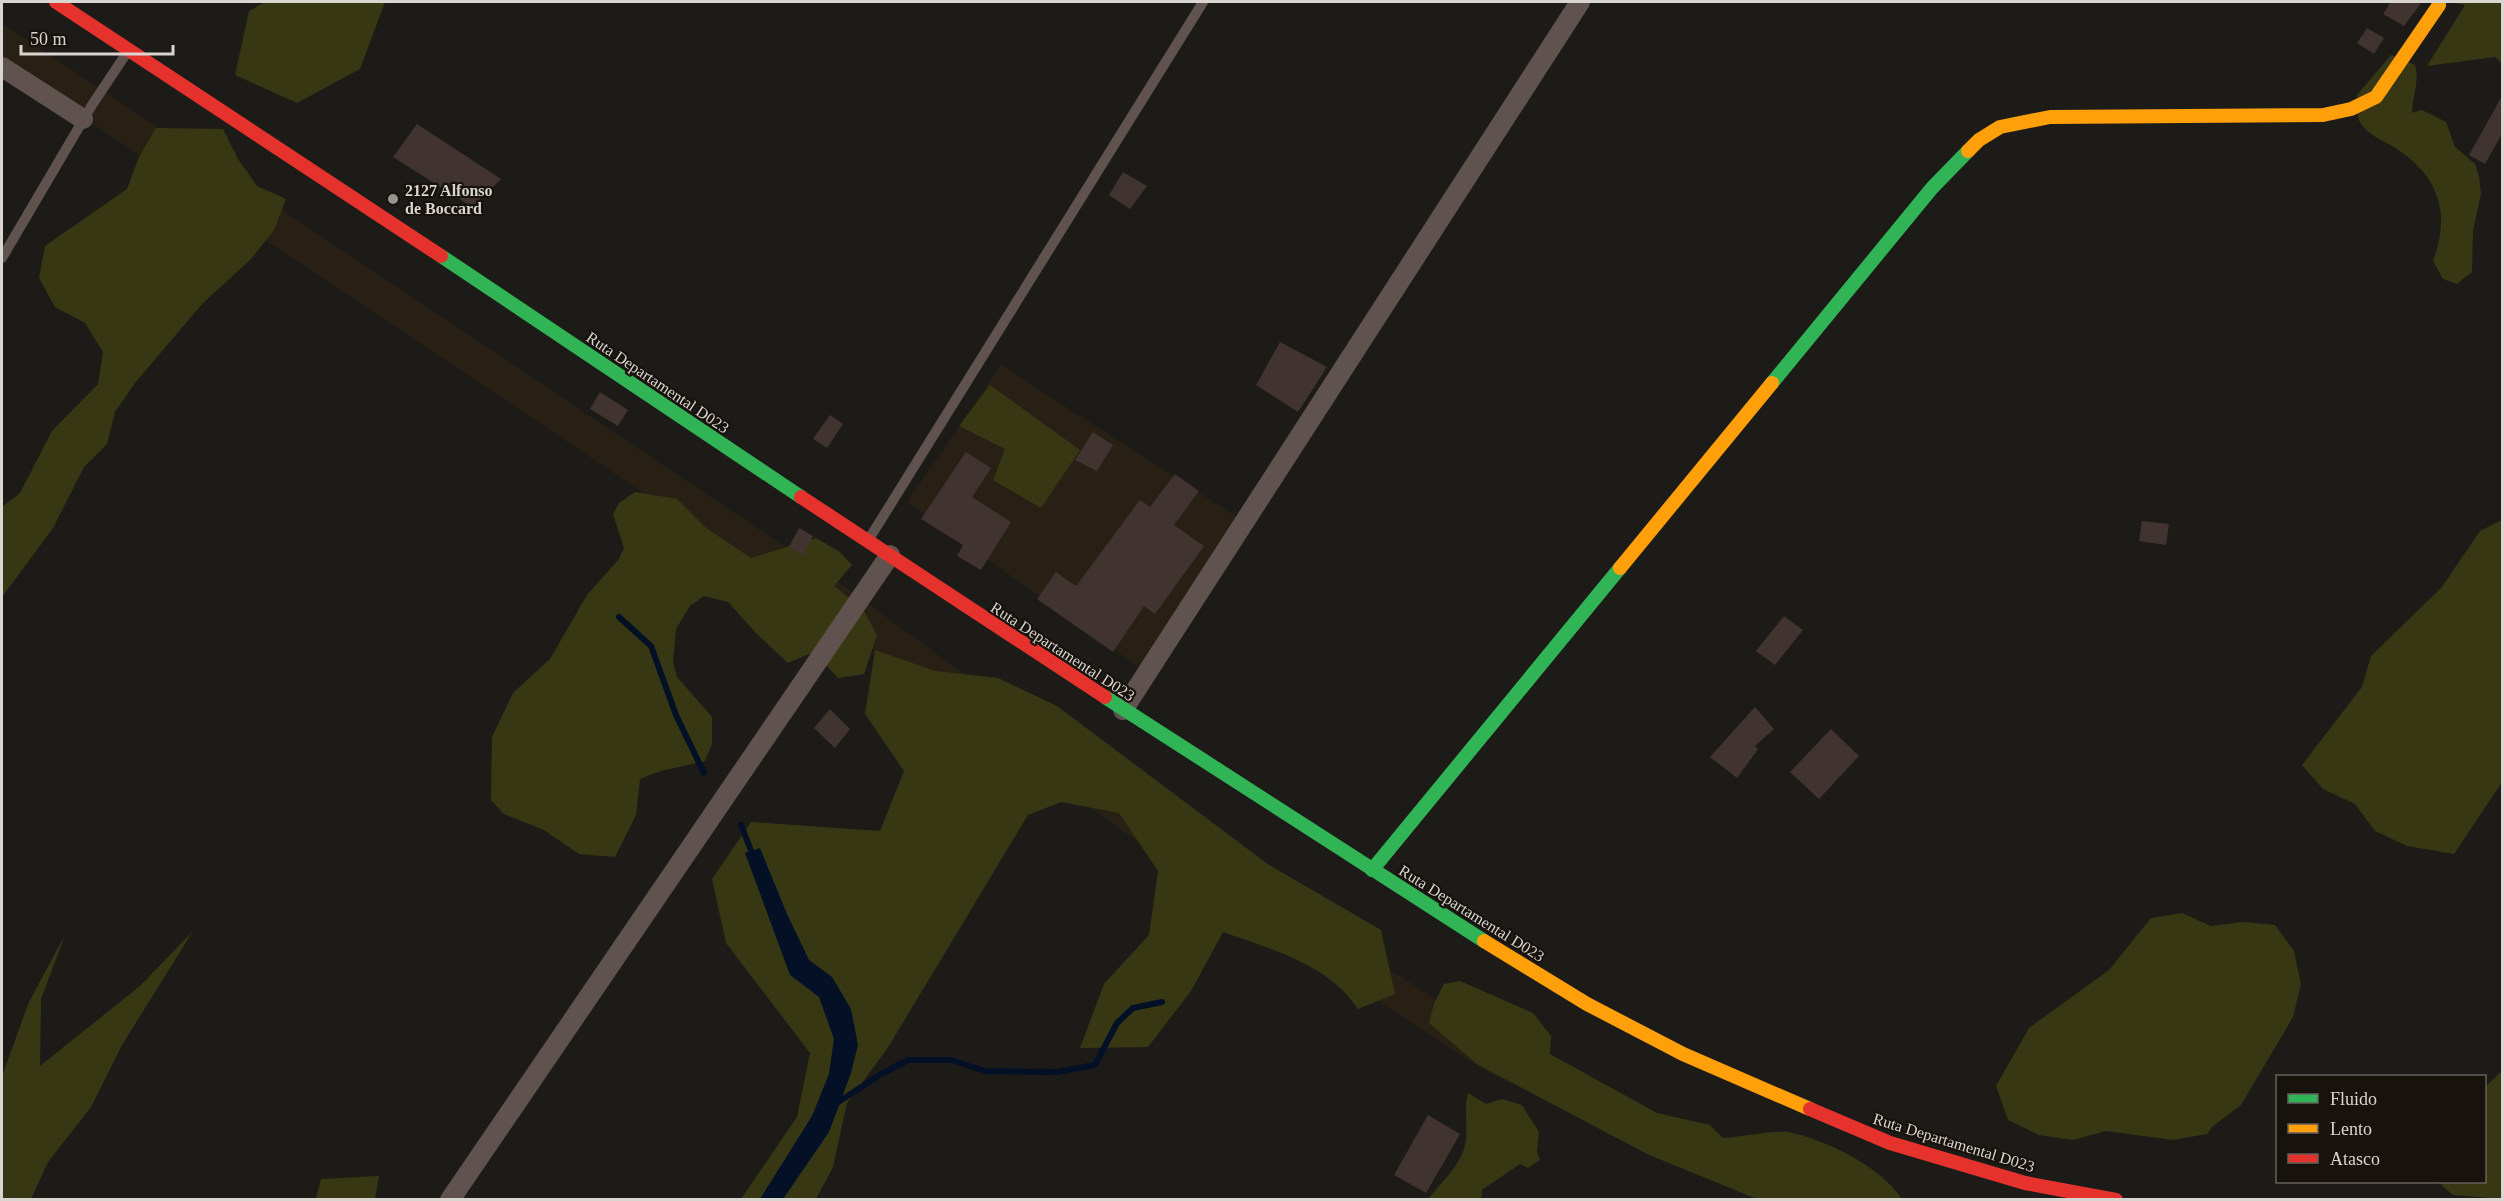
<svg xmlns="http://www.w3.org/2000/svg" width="2504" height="1201" viewBox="0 0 2504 1201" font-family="Georgia,serif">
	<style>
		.built { fill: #282015 }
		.green { fill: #373813 }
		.water { fill: #031026 }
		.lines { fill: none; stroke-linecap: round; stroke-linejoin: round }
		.stream { stroke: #031026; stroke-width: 6 }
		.building { fill: #413330 }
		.lane { stroke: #5f524f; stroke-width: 10 }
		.street { stroke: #5f524f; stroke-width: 20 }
		.fast { stroke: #30b455; stroke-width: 14 }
		.slow { stroke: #ff9f0a; stroke-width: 14 }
		.jam { stroke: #e5322d; stroke-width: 14 }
		.poi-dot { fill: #979490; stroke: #17120c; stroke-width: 2 }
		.labels { text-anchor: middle; stroke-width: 4.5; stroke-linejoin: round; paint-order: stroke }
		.poi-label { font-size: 16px; font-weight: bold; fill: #d9d5d1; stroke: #17120c; text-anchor: start }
		.street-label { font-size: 16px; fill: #d9d5d1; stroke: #17120c }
	</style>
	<rect width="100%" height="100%" fill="#1d1b18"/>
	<!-- built -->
	<g class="built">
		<path d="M2,23L845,587L1193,841L1501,1042L1668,1159L1482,1069L1171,866L824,614L2,63Z"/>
		<path d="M1001,365L1243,521L1140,668L907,502Z"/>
	</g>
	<!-- green -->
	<g class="green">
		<path d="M265,2H385L360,69L297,103L235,75L249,11Z"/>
		<path d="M2451,2H2502V63L2495,57L2427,66L2465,5Z"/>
		<path d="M2391,55L2415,65C2420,81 2412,97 2412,113L2422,110L2446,122L2455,147L2475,164L2479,177L2481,194L2473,230L2472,272L2457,284L2443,279L2433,261C2451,213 2439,177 2397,149C2385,141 2368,136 2360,122C2356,116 2358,103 2357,95Z"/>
		<path d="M156,128L223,129L238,159L257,186L286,199L274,230L251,259L202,304L135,383L115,412L107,444L84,467L53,528L2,597V507L20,493L52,431L98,384L103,352L85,323L55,307L39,278L45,246L127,189L139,157Z"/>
		<path d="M990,385L1080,450L1041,508L993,480L1005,449L959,426Z"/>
		<path d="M635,492L677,499L706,528L751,558L816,538L840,552L852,565L834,586L862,608L877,635L864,674L838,678L814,652L788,663L756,633L728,602L704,596L690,606L676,629L673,662L677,677L712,717V744L705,761C682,767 661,769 640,779L636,815L615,857L579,854L544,830L504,814L491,800L492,737L513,693L550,659L587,595L619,559L624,548L613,514L619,503Z"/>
		<path d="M2502,520V782L2454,854L2407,846L2375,831L2355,804L2323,789L2302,765L2362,687L2371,656L2442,587L2480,531Z"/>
		<path d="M875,650L935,671L998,678L1057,706L1269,865L1381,930L1395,994L1358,1009C1328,964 1271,949 1223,932L1191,991L1148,1047L1080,1048L1104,984L1149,935L1158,871L1119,813L1061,802L1028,815L887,1049L847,1103L833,1167L816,1199H741L797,1117L810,1053L726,943L712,879L751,822L880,831L904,771L865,714Z"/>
		<path d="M2182,913L2211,926L2243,922L2275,925L2294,951L2301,984L2293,1017L2241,1105L2213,1126L2207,1134L2173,1140L2106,1131L2073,1140L2039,1135L2008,1120L1996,1086L2029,1028L2109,970L2151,918Z"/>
		<path d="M193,931L122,1045L91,1107L48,1162L31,1199H2V1076L29,1002L65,935L41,999L40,1066L140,986Z"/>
		<path d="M1460,981L1533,1013L1551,1036L1550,1054L1657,1113L1710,1125L1723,1138C1740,1137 1774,1130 1788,1132C1827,1140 1880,1166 1902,1199H1757L1647,1154L1477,1064L1429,1023L1434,1004L1444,984Z"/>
		<path d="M2502,1071V1199L2453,1195L2438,1182H2484L2485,1087Z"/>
		<path d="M1468,1093L1486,1104L1502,1099L1522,1105L1539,1132L1537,1152L1540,1160L1528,1168L1520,1164L1482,1190L1481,1199H1428C1440,1184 1461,1165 1465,1145C1469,1127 1463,1110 1468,1093Z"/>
		<path d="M379,1176L375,1199H316L321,1179Z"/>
	</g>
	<!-- water -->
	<path class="water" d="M760,848L787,914L809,960L832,977L851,1009L858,1045L851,1073L829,1132L783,1199H760L812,1116L829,1074L834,1039L819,997L790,975L745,853Z"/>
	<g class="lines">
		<!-- stream -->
		<g class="stream">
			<path d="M619,617L651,646L676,715L704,773"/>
			<path d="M741,825L754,858"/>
			<path d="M834,1105L881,1074L908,1060H951L985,1071L1057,1072L1095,1065L1117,1023L1133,1008L1162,1002"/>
		</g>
	</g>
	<!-- building -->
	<g class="building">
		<path d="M2391,2H2418L2421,3L2404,26L2383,14Z"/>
		<path d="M2367,28L2384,38L2374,54L2357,43Z"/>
		<path d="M2502,96V134L2485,164L2469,155Z"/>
		<path d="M417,124L501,179L472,207L393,157Z"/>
		<path d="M1123,172L1147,186L1130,209L1109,195Z"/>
		<path d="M1280,342L1327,367L1298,412L1256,385Z"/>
		<path d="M600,392L628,410L618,426L590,409Z"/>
		<path d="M830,415L843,424L827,448L813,439Z"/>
		<path d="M1093,432L1113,445L1097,471L1075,460Z"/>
		<path d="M966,452L991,468L972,497L1011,522L981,570L957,556L963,545L921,519Z"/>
		<path d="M1175,474L1199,491L1174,525L1204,546L1155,614L1144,606L1113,652L1037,599L1056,572L1076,586L1140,500L1150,507Z"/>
		<path d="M2142,521L2169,524L2166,545L2139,541Z"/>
		<path d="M799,528L813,536L803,555L789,547Z"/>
		<path d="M1784,616L1803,630L1775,665L1756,651Z"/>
		<path d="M1755,707L1774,729L1755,746L1758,749L1737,778L1710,757Z"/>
		<path d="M830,709L850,729L835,748L814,728Z"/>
		<path d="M1831,729L1859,756L1819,799L1790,772Z"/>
		<path d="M1428,1115L1460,1134L1426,1193L1394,1175Z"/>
	</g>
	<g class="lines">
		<!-- lane -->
		<g class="lane">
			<path d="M2,258L92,105L128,51"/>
			<path d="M869,539L1203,2"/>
		</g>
		<!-- street -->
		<g class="street">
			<path d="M2,67L83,119"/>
			<path d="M1123,710L1580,2"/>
			<path d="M450,1200L890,555"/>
		</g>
		<!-- fast -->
		<g class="fast">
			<path d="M441,256L801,497"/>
			<path d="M1772,383L1932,188L1968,151"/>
			<path d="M1105,697L1484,941"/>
			<path d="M1372,870L1620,568"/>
		</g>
		<!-- slow -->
		<g class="slow">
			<path d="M1968,151L1979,140L2000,127L2050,117L2323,115L2351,109L2376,97L2439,5"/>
			<path d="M1620,568L1772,383"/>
			<path d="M1484,941L1587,1004L1683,1054L1810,1109"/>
		</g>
		<!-- jam -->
		<g class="jam">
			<path d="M56,2L441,256"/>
			<path d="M801,497L1105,697"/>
			<path d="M1810,1109L1890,1143L2025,1183L2116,1200"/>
		</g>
	</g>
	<!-- markers -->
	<circle class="poi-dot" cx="393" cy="199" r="6"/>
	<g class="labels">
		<!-- poi labels -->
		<g class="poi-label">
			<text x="405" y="196">2127 Alfonso<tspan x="405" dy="18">de Boccard</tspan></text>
		</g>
		<!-- street labels -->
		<g class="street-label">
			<text transform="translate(658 382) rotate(34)" y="6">Ruta Departamental D023</text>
			<text transform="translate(1063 651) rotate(33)" y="6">Ruta Departamental D023</text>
			<text transform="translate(1472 913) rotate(32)" y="6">Ruta Departamental D023</text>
			<text transform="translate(1954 1142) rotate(17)" y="6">Ruta Departamental D023</text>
		</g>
	</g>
	<!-- border -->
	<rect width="2504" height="1201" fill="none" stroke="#d9d5d1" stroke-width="6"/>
	<!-- legend -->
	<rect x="2276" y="1075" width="210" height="108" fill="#17120c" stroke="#65605b" stroke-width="1.5"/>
	<rect x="2288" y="1094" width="30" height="9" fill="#30b455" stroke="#65605b" stroke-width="1.5"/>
	<text x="2330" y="1105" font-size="18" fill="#d9d5d1">Fluido</text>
	<rect x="2288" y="1124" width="30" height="9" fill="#ff9f0a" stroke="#65605b" stroke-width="1.5"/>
	<text x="2330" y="1135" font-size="18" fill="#d9d5d1">Lento</text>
	<rect x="2288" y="1154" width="30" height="9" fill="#e5322d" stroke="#65605b" stroke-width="1.5"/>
	<text x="2330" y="1165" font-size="18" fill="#d9d5d1">Atasco</text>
	<!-- scale -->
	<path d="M21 45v9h152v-9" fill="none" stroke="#d9d5d1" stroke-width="3"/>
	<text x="30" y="45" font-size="18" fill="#d9d5d1" stroke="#17120c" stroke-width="4.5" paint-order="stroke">50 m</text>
</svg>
